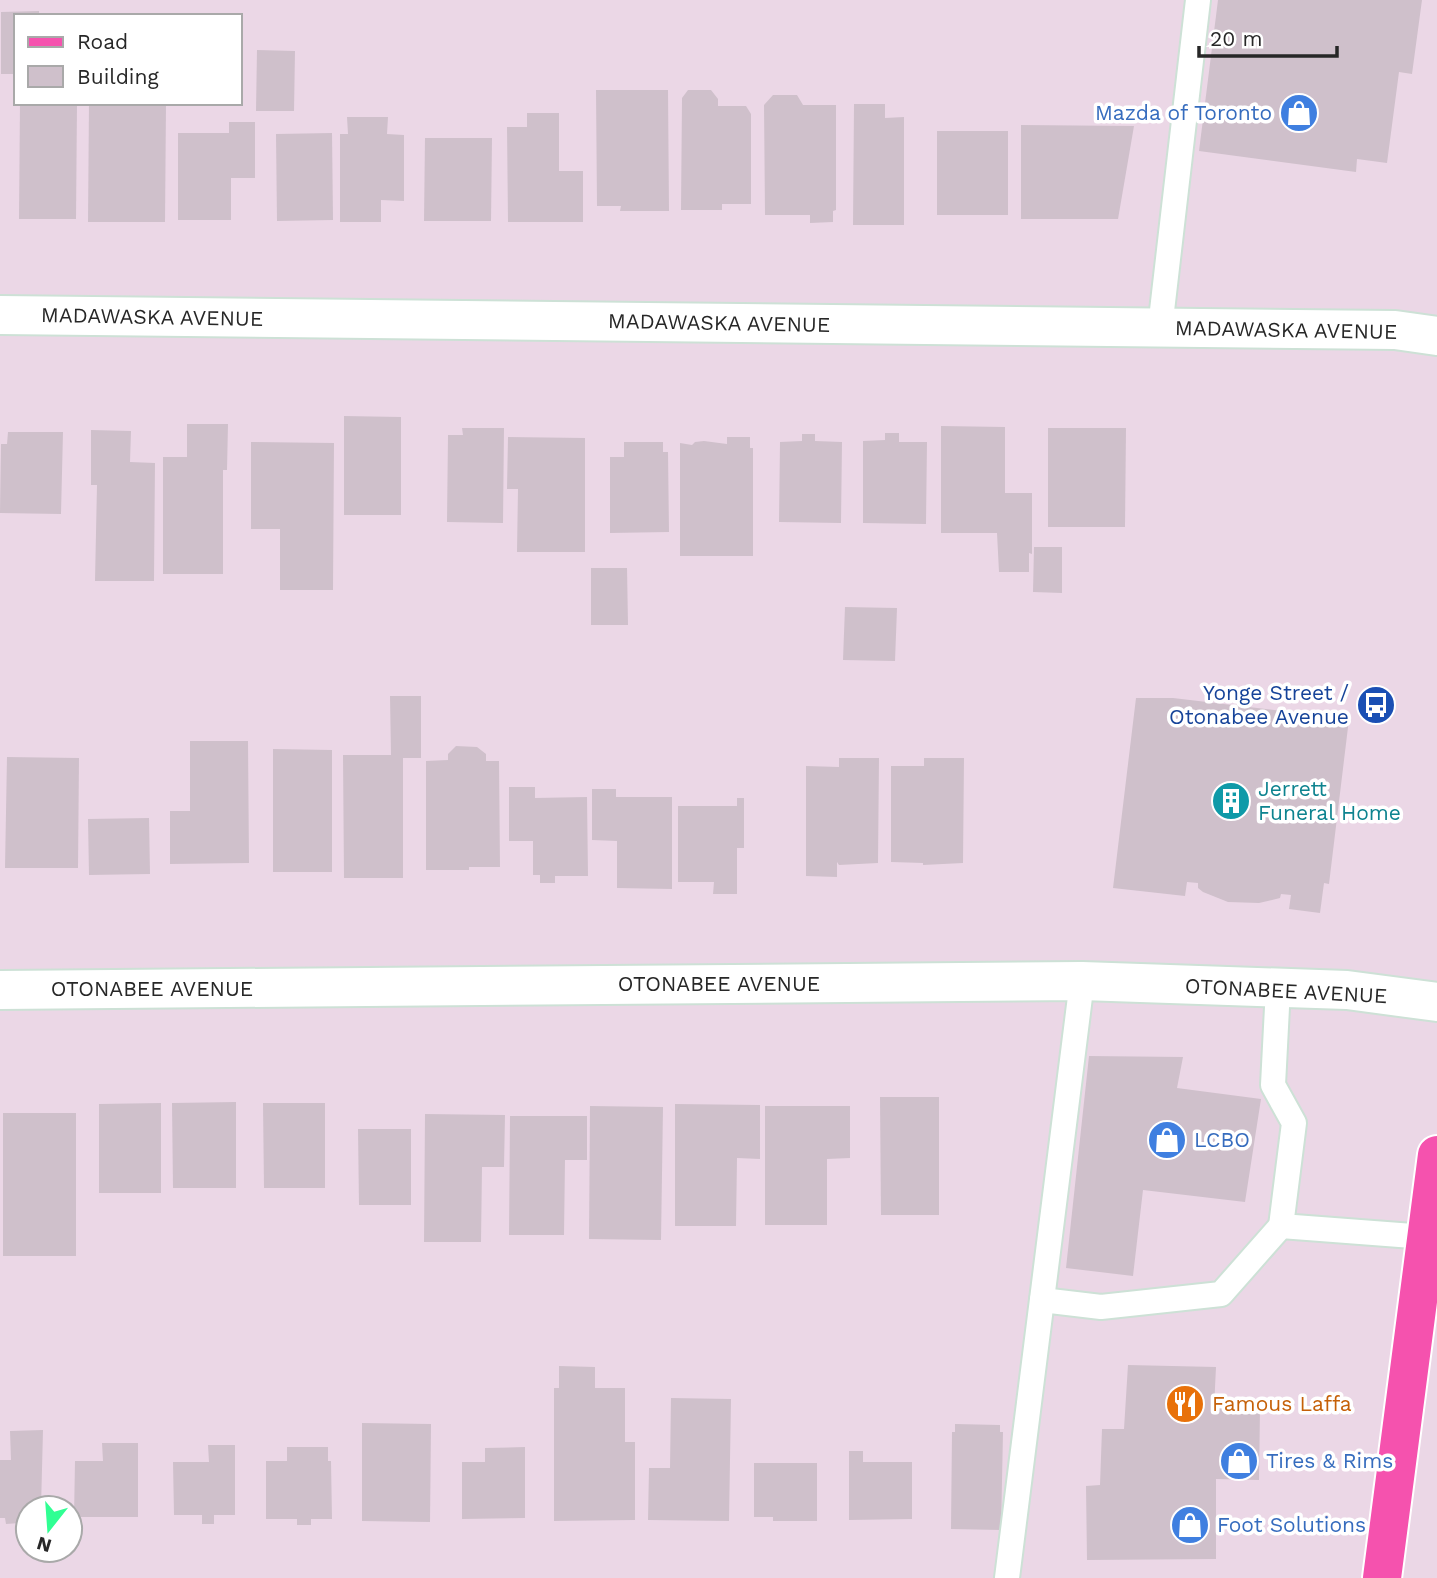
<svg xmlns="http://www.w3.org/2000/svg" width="1437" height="1578" viewBox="0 0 1437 1578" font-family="'Work Sans',sans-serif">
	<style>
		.building { fill: #cfc0cb }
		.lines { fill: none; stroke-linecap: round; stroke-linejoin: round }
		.service-casing { stroke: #cde1d6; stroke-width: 28 }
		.minor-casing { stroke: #cde1d6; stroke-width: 42 }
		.primary-casing { stroke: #fff; stroke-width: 42 }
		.service { stroke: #fff; stroke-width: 24 }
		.minor { stroke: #fff; stroke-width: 38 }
		.primary { stroke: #f552ae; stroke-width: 38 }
		.labels { text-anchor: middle; stroke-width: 7; stroke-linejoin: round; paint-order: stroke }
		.shop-label { font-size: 21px; fill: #366cbe; stroke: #fff; text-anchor: start }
		.street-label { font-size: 21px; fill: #272727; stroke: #fff }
		.transit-label { font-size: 21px; fill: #164399; stroke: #fff; text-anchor: end }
		.culture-label { font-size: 21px; fill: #0d838f; stroke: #fff; text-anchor: start }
		.food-label { font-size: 21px; fill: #c56008; stroke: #fff; text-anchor: start }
	</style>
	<rect width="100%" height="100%" fill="#ebd7e6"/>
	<!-- building -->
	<g class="building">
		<path d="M1218,0H1422L1412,74L1399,72L1387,163L1357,159L1356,172L1199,151Z"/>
		<path d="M39,11V16H16V74H1V12Z"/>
		<path d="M257,50L295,51L294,111H256Z"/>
		<path d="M596,90H668L669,211H620L621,206H597Z"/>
		<path d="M688,90H711L718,99V106H746L751,114V204H722V210H681L682,98Z"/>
		<path d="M773,95H797L803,105H836V210L833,211V222L810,223V215H765L764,105Z"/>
		<path d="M20,103H77L76,219H19Z"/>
		<path d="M89,103H166L165,222H88Z"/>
		<path d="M854,104H885V118L904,117V225H853Z"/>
		<path d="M527,113H559V171H583V222H508L507,127H527Z"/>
		<path d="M347,117H388L387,134L404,135V201L381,200V222H340V134H348Z"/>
		<path d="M229,122H255V178H231V220H178V133H229Z"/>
		<path d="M1021,125L1134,126L1118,219H1021Z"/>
		<rect x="937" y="131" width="71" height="84"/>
		<path d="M332,133L333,220L277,221L276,134Z"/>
		<path d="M425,138H492L491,221H424Z"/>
		<path d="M344,416L401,417V515H344Z"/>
		<path d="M187,424H228L227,470H223V574H163V457H187Z"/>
		<path d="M941,426L1005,427V493H1032V554L1029,553V572H999L997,533H941Z"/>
		<path d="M462,428H504L503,523L447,522L448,435H463Z"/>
		<path d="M1048,428H1126L1125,527H1048Z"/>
		<path d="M91,430L131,431L130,462L155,463L154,581H95L97,485H91Z"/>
		<path d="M8,432H63L61,514L0,513L1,444H7Z"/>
		<path d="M885,433H899V442H927L926,524L863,523V441L885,440Z"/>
		<path d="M802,434H815V441L842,442L841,523L779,522L780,442L802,441Z"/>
		<path d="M508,437L585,438V552H517L518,489H507Z"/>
		<path d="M727,437H750V448H753V556H680V443L692,445L695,442L704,441L727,444Z"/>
		<path d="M251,442L334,443L333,590H280V529H251Z"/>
		<path d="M624,442H663V452H668L669,532L610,533V457H624Z"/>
		<path d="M1034,547H1062V593L1033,592Z"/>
		<path d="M591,568H627L628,625H591Z"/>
		<path d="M845,607L897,608L895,661L843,660Z"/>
		<path d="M390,696H421V758H403V878H344L343,755H391Z"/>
		<path d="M1136,698H1173L1349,719L1329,884L1324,883L1320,913L1289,909L1291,895L1281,894L1280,898L1259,903L1228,902L1203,892L1198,888V883L1187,882L1185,896L1113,888Z"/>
		<path d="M190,741H248L249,863L170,864V811H190Z"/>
		<path d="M456,746L477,747L486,754V761H499L500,867H469V870H426V761L448,760V754Z"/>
		<path d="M273,749L332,750V872H273Z"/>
		<path d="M7,757L79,758L78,868H5Z"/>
		<path d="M839,758H879L878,863L839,865L837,862V877L806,876V766L839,767Z"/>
		<path d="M924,758H964L963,863L923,865V863L891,862V766H924Z"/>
		<path d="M509,787H535V798L587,797L588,876H555V883H540V875H533V841H509Z"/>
		<path d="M592,789H616V797H672V889L617,888V841L592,840Z"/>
		<path d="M737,798H744V848H737V894H713L714,882H678V806H737Z"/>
		<path d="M149,818L150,874L89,875L88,819Z"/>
		<path d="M1089,1056L1183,1057L1177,1088L1261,1099L1245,1202L1143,1190L1133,1276L1066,1268Z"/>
		<path d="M880,1097H939V1215H881Z"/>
		<path d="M236,1102V1188H173L172,1103Z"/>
		<path d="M161,1103V1193H99V1104Z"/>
		<path d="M263,1103H325V1188H264Z"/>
		<path d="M675,1104L760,1105V1159L737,1158L736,1226H675Z"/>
		<path d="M590,1106L663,1107L661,1240L589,1239Z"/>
		<path d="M765,1106H850V1158L827,1159V1225H765Z"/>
		<rect x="3" y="1113" width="73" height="143"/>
		<path d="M425,1114L505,1115L504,1167H482L481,1242H424Z"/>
		<path d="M510,1116H587V1160H565L564,1235H509Z"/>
		<path d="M358,1129H411V1205H359Z"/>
		<path d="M1128,1365L1216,1367L1214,1408L1260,1409L1259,1480L1216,1479V1559L1087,1560L1086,1486L1100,1485L1102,1429H1124Z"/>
		<path d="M559,1366L595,1367V1388H625V1442H635V1520L554,1521V1388H559Z"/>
		<path d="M671,1398L731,1399L729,1521L648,1520L649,1468H670Z"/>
		<path d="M362,1423L431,1424L430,1522L362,1521Z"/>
		<path d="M955,1424L1000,1425V1432H1003L1001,1530L951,1529L952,1432H955Z"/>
		<path d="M43,1430L41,1508H28V1514L20,1515V1523L6,1524L5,1518H0V1460H11L10,1431Z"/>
		<path d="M102,1443H138V1517H74L75,1461H103Z"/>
		<path d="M208,1445H235V1515H214V1524H202V1515H174L173,1462H209Z"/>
		<path d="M287,1447H328V1461H331L332,1519H311V1525H297V1519H266V1461H287Z"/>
		<path d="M525,1447V1518L462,1519V1462H485V1448Z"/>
		<path d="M849,1451H863V1462H912V1519L849,1520Z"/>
		<path d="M754,1463H817V1521H773V1517H754Z"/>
	</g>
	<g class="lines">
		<defs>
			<g id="service">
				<path d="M1160,328L1198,0"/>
				<path d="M1278,988L1273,1085L1294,1123L1281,1226L1426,1237"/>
				<path d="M1042,1300L1101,1307L1221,1294L1281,1226"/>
				<path d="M1007,1578L1082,981"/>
			</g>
			<g id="minor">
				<path d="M0,315L1395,330L1437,336"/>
				<path d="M0,990L1082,981L1347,990L1437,1002"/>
			</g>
			<path id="primary" d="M1382,1578L1437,1155"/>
		</defs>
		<!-- service casing -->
		<use href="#service" class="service-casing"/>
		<!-- minor casing -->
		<use href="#minor" class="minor-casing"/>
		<!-- primary casing -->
		<use href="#primary" class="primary-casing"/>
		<!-- service -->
		<use href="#service" class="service"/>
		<!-- minor -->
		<use href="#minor" class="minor"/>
		<!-- primary -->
		<use href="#primary" class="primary"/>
	</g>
	<!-- icons -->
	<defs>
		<symbol id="shop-disc" viewBox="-11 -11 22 22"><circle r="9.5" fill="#3f7fe0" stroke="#fff"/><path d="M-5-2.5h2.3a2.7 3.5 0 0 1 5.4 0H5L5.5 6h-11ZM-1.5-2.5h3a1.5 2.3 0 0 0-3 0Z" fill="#fff"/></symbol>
		<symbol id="bus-disc" viewBox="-11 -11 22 22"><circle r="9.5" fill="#1a4fb4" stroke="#fff"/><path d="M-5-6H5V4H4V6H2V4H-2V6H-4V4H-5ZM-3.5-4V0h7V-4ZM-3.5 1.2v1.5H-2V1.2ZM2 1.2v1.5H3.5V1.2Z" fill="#fff"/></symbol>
		<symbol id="building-disc" viewBox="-11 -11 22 22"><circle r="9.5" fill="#0f9aa8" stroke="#fff"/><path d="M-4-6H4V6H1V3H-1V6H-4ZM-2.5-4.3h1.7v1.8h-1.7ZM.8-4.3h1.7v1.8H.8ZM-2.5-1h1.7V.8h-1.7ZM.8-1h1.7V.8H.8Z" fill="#fff"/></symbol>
		<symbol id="restaurant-disc" viewBox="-11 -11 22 22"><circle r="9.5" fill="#e8710a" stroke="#fff"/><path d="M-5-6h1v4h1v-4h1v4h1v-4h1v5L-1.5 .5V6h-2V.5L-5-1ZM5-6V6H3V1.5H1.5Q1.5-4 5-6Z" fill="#fff"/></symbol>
	</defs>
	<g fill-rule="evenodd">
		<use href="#shop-disc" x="1277" y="91" width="44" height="44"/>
		<use href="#bus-disc" x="1354" y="683" width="44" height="44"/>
		<use href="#building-disc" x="1209" y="779" width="44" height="44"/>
		<use href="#shop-disc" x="1145" y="1118" width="44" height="44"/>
		<use href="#restaurant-disc" x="1163" y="1382" width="44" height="44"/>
		<use href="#shop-disc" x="1217" y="1439" width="44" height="44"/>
		<use href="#shop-disc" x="1168" y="1503" width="44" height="44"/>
	</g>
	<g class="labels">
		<!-- shop labels -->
		<g class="shop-label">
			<text x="1272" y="120" text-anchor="end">Mazda of Toronto</text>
			<text x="1194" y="1147">LCBO</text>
			<text x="1266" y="1468">Tires &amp; Rims</text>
			<text x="1217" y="1532">Foot Solutions</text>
		</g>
		<!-- street labels -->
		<g class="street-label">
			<text transform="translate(152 317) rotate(1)" y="7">MADAWASKA AVENUE</text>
			<text transform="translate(719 323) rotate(1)" y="7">MADAWASKA AVENUE</text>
			<text transform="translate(1286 330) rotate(1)" y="7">MADAWASKA AVENUE</text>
			<text x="719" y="991">OTONABEE AVENUE</text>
			<text x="152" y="996">OTONABEE AVENUE</text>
			<text transform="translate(1286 991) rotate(3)" y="7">OTONABEE AVENUE</text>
		</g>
		<!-- transit labels -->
		<g class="transit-label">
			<text x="1349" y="700">Yonge Street /<tspan x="1349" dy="24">Otonabee Avenue</tspan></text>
		</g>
		<!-- culture labels -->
		<g class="culture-label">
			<text x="1258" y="796">Jerrett<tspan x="1258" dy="24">Funeral Home</tspan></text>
		</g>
		<!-- food labels -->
		<g class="food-label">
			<text x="1212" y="1411">Famous Laffa</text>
		</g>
	</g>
	<!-- legend -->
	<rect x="14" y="14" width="228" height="91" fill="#ffffff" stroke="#a9a9a9" stroke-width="2"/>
	<rect x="28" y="37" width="35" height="10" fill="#f552ae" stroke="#a9a9a9" stroke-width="2"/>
	<text x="77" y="49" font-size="21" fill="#272727">Road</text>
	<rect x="28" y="66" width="35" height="21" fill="#cfc0cb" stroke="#a9a9a9" stroke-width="2"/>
	<text x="77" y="84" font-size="21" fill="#272727">Building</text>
	<!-- north arrow -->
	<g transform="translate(49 1529) rotate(197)"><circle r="33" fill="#ffffff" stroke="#a9a9a9" stroke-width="2"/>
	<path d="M0-5L12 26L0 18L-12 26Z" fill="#30ff93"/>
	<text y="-10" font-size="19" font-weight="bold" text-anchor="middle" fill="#272727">N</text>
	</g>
	<!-- scale -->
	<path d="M1199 46v10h138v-10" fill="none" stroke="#272727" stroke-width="3.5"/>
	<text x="1210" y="46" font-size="21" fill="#272727" stroke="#ffffff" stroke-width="5" paint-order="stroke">20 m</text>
</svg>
